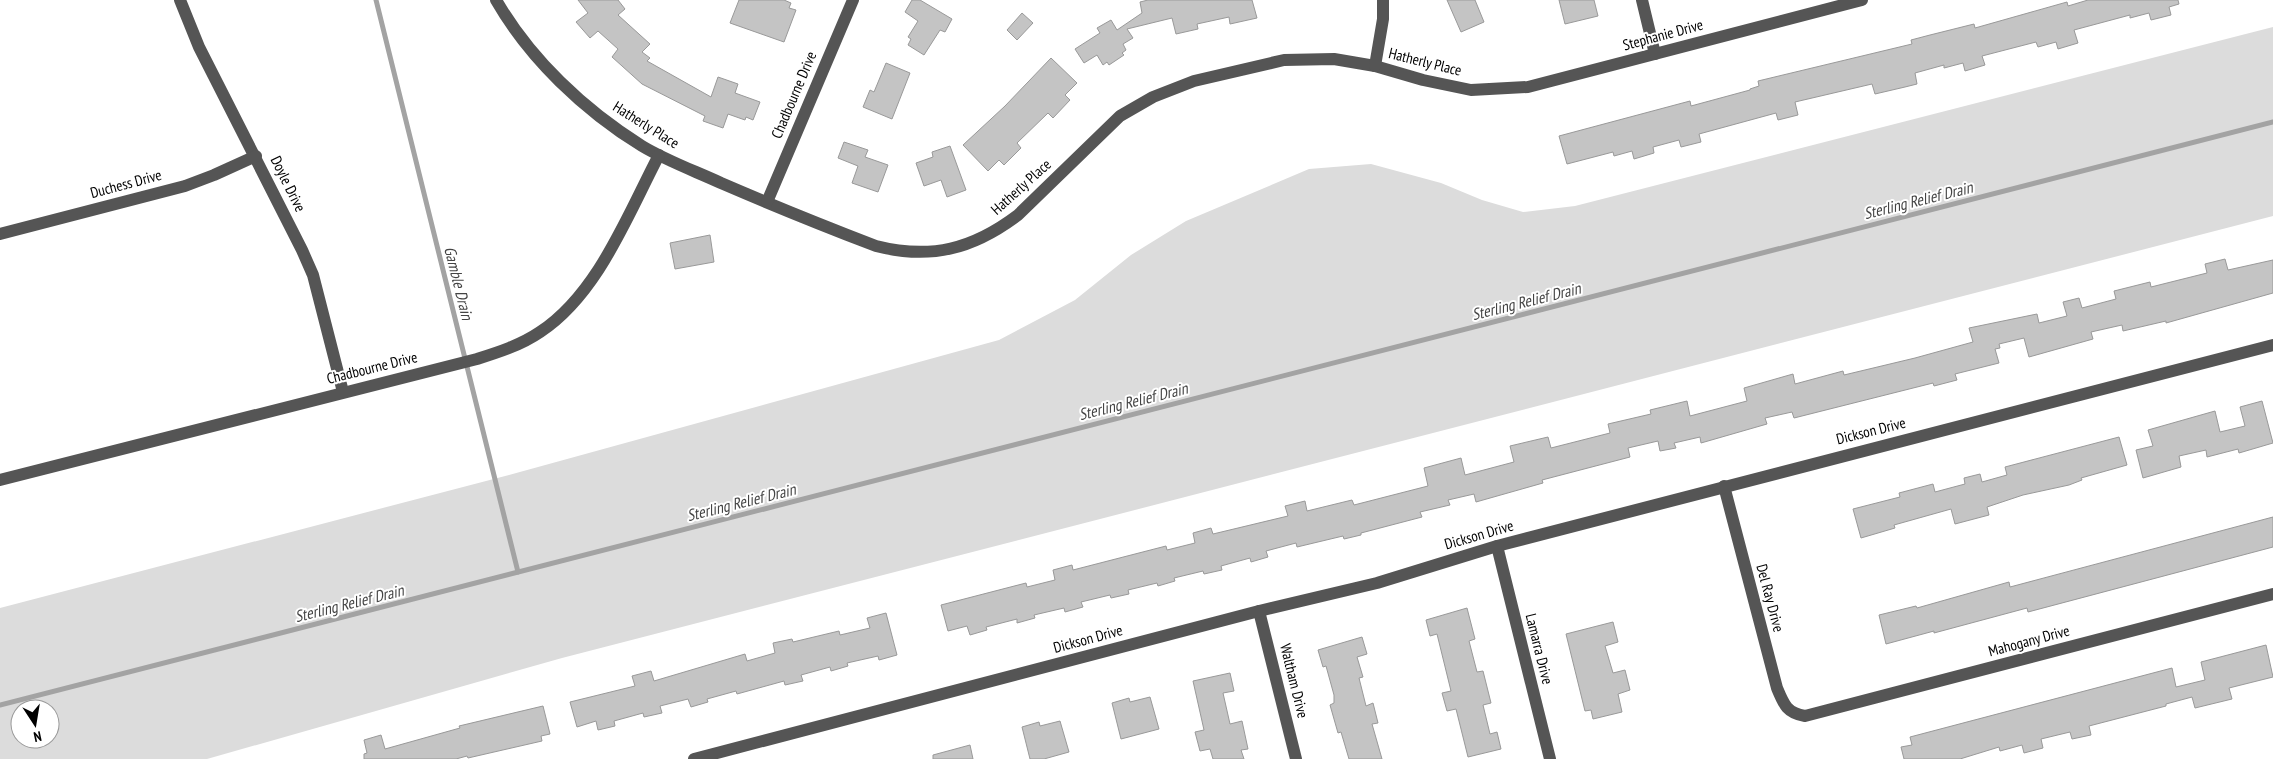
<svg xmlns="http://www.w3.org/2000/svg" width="2273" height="759" viewBox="0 0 2273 759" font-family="'PT Sans Narrow',sans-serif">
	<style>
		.green { fill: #dcdcdc; fill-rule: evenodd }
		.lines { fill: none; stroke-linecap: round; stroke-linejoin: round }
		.stream { stroke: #a3a3a3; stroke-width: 5 }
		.building { fill: #c4c4c4; stroke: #999 }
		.minor { stroke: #555; stroke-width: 12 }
		.labels { text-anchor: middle; stroke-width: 4; stroke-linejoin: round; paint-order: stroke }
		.street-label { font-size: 15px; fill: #000; stroke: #fff }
		.water-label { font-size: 16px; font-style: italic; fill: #444; stroke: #fff }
	</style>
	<rect width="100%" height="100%" fill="#fff"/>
	<!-- green -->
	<path class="green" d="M2273,27V216L562,658L207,759H0V608L509,475L999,340L1075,300L1131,255L1186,221L1309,169L1371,164L1441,183L1482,200L1523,212L1575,206ZM20,709H50V739H20Z"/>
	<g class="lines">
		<!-- stream -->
		<g class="stream">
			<path d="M376,0L518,572"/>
			<path d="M0,705L2273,122"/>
		</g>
	</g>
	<!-- building -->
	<g class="building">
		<path d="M578,0H618L625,9L618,15L650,44L642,52L650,58L647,61L711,97L718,77L738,84L735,93L760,102L753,120L746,117L745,120L728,114L723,128L703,121L705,116L642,84L612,57L618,49L598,31L590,38L576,22L588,13Z"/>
		<path d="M739,0H784L791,3L789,8L796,10L784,42L730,23Z"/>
		<path d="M912,0H920L952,19L945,32L940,30L924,55L908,45L911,39L908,37L918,21L905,12Z"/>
		<path d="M1148,0H1252L1257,18L1230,24L1229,17L1197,24L1198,29L1176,34L1172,18L1127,29L1133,38L1123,44L1126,50L1122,53L1124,55L1109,65L1107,62L1103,65L1097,55L1084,63L1075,49L1100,33L1097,28L1111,20L1117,30L1142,13L1140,2Z"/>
		<path d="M1447,0H1475L1484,22L1461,32Z"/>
		<path d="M1559,0H1594L1598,16L1565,24Z"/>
		<path d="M2088,0H2178L2179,4L2169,7L2171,15L2151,20L2149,13L2130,18V15L2074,30L2078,43L2058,49L2056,42L2038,47L2036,42L1982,56L1985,65L1965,71L1963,63L1944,68V65L1915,73L1917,84L1905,87L1875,94L1872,84L1795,102L1798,115L1778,120L1776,113L1699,134L1701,142L1681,147L1679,140L1653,147L1654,153L1634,159L1632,151L1614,156L1613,152L1567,164L1559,136L1690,101L1691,106L1750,90V89L1759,86L1758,81L1912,44L1911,40L1930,35L1974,24L1975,28L2067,2L2068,6Z"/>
		<path d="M1022,13L1033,23L1017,40L1007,30Z"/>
		<path d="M1051,58L1077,83L1065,95L1070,100L1053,118L1048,113L1017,143L1021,148L1004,165L999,160L988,171L963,145L1005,106Z"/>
		<path d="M886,63L910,73L892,119L863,107L870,90L874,92Z"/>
		<path d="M844,142L868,150L865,157L888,165L878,192L852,183L858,166L838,158Z"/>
		<path d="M950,146L966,190L947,197L941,180L924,186L916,163L933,157L932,152Z"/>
		<path d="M710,235L714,262L675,269L670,243Z"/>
		<path d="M2225,259L2228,270L2273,260V293L2166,323V321L2123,331L2122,325L2091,332L2093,339L2029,357L2024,338L1999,344L2000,348L1995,349L1999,363L1955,374L1957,380L1934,386L1933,383L1794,418L1792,412L1765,418L1767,424L1701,443L1700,437L1674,443L1676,448L1660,451L1658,441L1628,448L1630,457L1542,480L1543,483L1476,502L1474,494L1448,500L1450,505L1420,512L1422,517L1361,533V535L1344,539L1343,536L1297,547L1296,543L1266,551L1268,557L1251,562L1250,558L1221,566L1222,570L1204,574L1203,571L1174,578L1175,581L1158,586L1157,583L1128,590L1129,594L1111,598L1110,595L1081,602L1083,607L1065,612L1064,608L1034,615L1035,618L1017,623V619L986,627L987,630L970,635L967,626L948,631L941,605L1026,583L1027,587L1055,580L1053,570L1072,565L1073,570L1166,546L1167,550L1195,543L1193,533L1211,528L1213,534L1288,516L1285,506L1305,501L1307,511L1352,500L1354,505L1428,486L1424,468L1461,458L1465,475L1514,462L1510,446L1548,437L1551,448L1610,433L1608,424L1651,414L1650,410L1687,401L1690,416L1747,401L1744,388L1793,374L1795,384L1843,371L1844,375L1915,358L1973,342L1969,328L2037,314L2039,323L2067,316L2063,302L2079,298L2082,308L2116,299L2114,291L2150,282L2151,287L2207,273L2205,264Z"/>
		<path d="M2262,401L2273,443L2239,453L2238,449L2207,457L2206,450L2179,456L2181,467L2143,478L2136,450L2153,446L2148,430L2215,411L2220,432L2245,426L2240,407Z"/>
		<path d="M2119,437L2127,465L2081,478L2082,480L2069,485L2023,495L1987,507L1989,515L1955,524L1951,509L1894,525L1895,528L1861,538L1853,509L1900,497L1899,493L1933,484L1935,492L1965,484L1964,478L1980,474L1982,482L2007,475L2005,467Z"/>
		<path d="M2273,517V547L2028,612L2027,608L1934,633V631L1886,644L1879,615L1916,606L1917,608L2009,582L2010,587Z"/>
		<path d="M1467,608L1475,639L1469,641L1477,672L1483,671L1491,703L1483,705L1490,734L1497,732L1501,749L1468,757L1456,709L1447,711L1442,693L1451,691L1437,634L1430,636L1426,620Z"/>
		<path d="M886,613L897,655L879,660L878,656L847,663L848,666L831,671L830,667L801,675L803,681L785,685L784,681L737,694L736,691L707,699L708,702L691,707L688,699L660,706L662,713L644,717L643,713L614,721L615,726L598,730L596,721L577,727L570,702L635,686L632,676L651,671L654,681L745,654L747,661L775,653L773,643L792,639L793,642L839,631L840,635L870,628L867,618Z"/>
		<path d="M1613,622L1618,642L1605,646L1613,673L1625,670L1630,690L1618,694L1622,712L1593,719L1591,710L1585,711L1566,634Z"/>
		<path d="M1362,637L1367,654L1357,657L1363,677L1359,678L1366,706L1373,703L1378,723L1372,724L1382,759H1349L1341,732L1338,733L1330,705L1334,703V695L1326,666L1323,667L1318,650Z"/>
		<path d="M2266,645L2273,677L2229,688L2232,699L2195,708L2192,697L2166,704V706L2089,726L2091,735L2072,739L2070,732L2041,739L2043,748L2024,753L2022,745L2000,751L1999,747L1960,759H1904L1901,747L1912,745L1910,737L2172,668L2176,687L2205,680L2201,662Z"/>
		<path d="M1230,673L1234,691L1223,693L1230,724L1242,721L1248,749L1241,750L1244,759H1213L1210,749L1200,751L1195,732L1204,730L1193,681Z"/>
		<path d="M1150,697L1159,729L1121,739L1112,703L1129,698L1130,702Z"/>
		<path d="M543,706L550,734L541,736L542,741L468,758L467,756L456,759H364V754L367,753L364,740L381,735L385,749L460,728L459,726Z"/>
		<path d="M1060,721L1069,752L1044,759H1030L1022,727L1039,722L1040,726Z"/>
		<path d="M970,745L973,759H933V755Z"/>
	</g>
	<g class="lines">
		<!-- minor -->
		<g class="minor">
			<path d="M180,0L199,47L302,250L313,275L343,392"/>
			<path d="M496,0C530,59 584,110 642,146C667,161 695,171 721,183C772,205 824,226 876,246C931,260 973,249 1018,215L1120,116L1153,97L1194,81L1284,60L1334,59L1375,66L1423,80L1471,90L1528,87L1862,0"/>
			<path d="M1642,0L1655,54"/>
			<path d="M1375,66L1383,19V0"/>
			<path d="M767,202L853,0"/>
			<path d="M0,234L185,186L214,175L256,156"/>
			<path d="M0,480L477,359C499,352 521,345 540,332C598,294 628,214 659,155"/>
			<path d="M1724,486L1777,688C1784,705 1787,713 1805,716L2273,594"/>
			<path d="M1497,546L1550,759"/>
			<path d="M1259,611L1296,759"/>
			<path d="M694,759L1259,611L1377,583L1497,546L2273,345"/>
		</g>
	</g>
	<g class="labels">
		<!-- street labels -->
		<g class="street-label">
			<text transform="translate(1663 35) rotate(-15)" y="5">Stephanie Drive</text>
			<text transform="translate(1425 62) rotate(14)" y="5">Hatherly Place</text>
			<text transform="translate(794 95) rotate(-67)" y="5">Chadbourne Drive</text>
			<text transform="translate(646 125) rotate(32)" y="5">Hatherly Place</text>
			<text transform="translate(126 184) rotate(-15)" y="5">Duchess Drive</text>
			<text transform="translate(288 184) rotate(64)" y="5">Doyle Drive</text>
			<text transform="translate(1021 187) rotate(-42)" y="5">Hatherly Place</text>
			<text transform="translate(372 368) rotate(-14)" y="5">Chadbourne Drive</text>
			<text transform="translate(1871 431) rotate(-14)" y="5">Dickson Drive</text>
			<text transform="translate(1479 535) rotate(-16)" y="5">Dickson Drive</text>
			<text transform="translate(1770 598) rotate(75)" y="5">Del Ray Drive</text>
			<text transform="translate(1088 639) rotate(-15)" y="5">Dickson Drive</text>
			<text transform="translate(2029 641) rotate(-15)" y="5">Mahogany Drive</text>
			<text transform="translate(1539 649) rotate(76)" y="5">Lamarra Drive</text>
			<text transform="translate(1294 681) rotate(76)" y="5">Waltham Drive</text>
		</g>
		<!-- water labels -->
		<g class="water-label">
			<text transform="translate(1918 200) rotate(-14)" y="6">Sterling Relief Drain</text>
			<text transform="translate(459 283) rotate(76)" y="6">Gamble Drain</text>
			<text transform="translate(1526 301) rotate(-14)" y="6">Sterling Relief Drain</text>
			<text transform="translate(1133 401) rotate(-14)" y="6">Sterling Relief Drain</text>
			<text transform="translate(741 502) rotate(-14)" y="6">Sterling Relief Drain</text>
			<text transform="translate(349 603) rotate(-14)" y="6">Sterling Relief Drain</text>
		</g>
	</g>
	<!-- north arrow -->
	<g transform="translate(35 724) rotate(168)"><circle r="24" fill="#ffffff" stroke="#999999"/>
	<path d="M0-4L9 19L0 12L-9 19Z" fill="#000000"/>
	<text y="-8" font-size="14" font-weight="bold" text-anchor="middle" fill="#000000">N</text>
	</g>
</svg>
